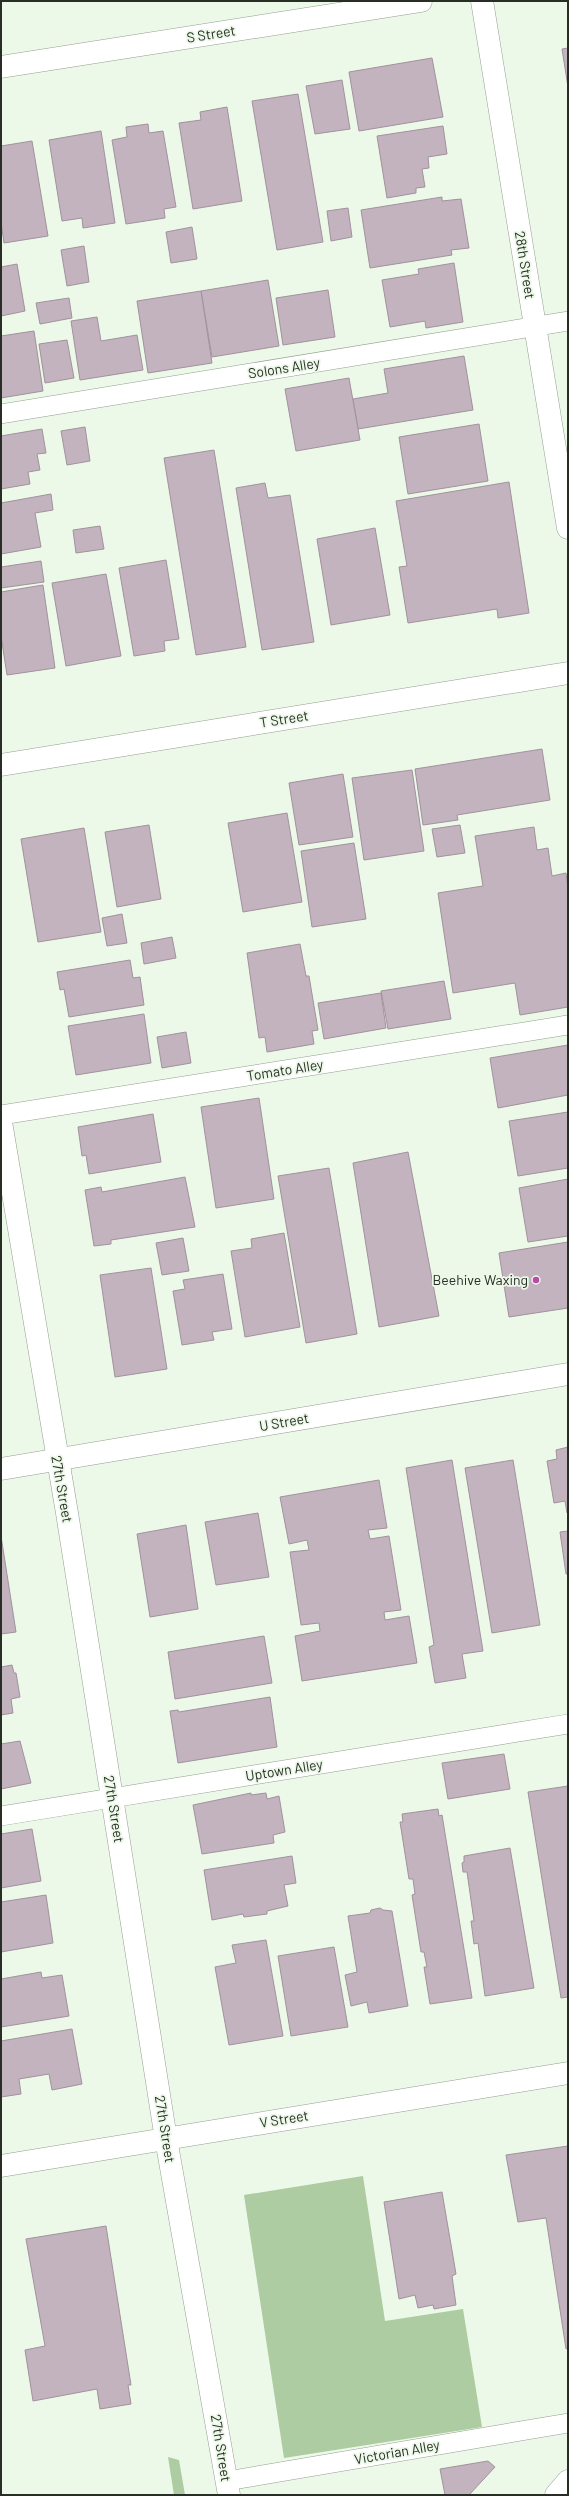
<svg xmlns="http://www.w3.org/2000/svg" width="569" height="2496" viewBox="0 0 569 2496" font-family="Barlow,sans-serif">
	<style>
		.green { fill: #adcca2 }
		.building { fill: #c3b3bf; stroke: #a1929d }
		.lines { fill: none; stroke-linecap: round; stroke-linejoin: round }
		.service-casing { stroke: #949f90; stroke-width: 20 }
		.minor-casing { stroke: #949f90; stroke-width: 23 }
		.tertiary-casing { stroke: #949f90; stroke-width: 23 }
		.secondary-casing { stroke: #949f90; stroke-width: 23 }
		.service { stroke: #fff; stroke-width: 19 }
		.minor { stroke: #fff; stroke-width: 22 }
		.tertiary { stroke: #fff; stroke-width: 22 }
		.secondary { stroke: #fff; stroke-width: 22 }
		.poi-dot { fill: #ba4aa8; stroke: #ecf8e8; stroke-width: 1.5 }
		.labels { text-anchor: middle; stroke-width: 3.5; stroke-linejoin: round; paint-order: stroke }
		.street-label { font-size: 14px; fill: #282d26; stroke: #ecf8e8 }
		.poi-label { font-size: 14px; fill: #282d26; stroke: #ecf8e8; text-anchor: end }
	</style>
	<rect width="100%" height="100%" fill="#ecf8e8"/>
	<!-- green -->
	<g class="green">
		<path d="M363,2176L385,2321L463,2309L482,2427L284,2458L244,2195Z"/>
		<path d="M168,2457L179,2460L185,2495H174Z"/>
	</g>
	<!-- building -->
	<g class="building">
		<path d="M568,48V87L562,49Z"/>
		<path d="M432,58L443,117L359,131L349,72Z"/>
		<path d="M342,80L350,129L315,134L306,86Z"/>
		<path d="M298,94L323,242L277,250L252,101Z"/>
		<path d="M227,107L242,201L193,209L179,123L201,120L200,112Z"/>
		<path d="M148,124L149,133L163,131L176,207L164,209L165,218L126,224L112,140L127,137L126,127Z"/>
		<path d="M443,126L447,154L428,157L429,168L422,169L425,187L416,188V193L387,198L377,136Z"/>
		<path d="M101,131L115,223L83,228L82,218L62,221L49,140Z"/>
		<path d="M32,141L48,236L4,243L1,222V146Z"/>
		<path d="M442,197V201L461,199L469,248L451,250L452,255L370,268L361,210Z"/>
		<path d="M348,208L352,237L331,241L327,211Z"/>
		<path d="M192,227L197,259L171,263L166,232Z"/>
		<path d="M84,246L89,282L67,286L61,250Z"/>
		<path d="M454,263L463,322L426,328L425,321L390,327L382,280L419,274L418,269Z"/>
		<path d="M17,264L25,311L1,316V267Z"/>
		<path d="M268,280L279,346L212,357L201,291Z"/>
		<path d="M328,290L335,337L283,345L276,298Z"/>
		<path d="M201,291L212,363L148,373L137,301Z"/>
		<path d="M69,298L72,318L40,324L36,303Z"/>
		<path d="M97,317L101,341L137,335L143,370L80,380L71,321Z"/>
		<path d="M34,331L43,391L1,398V336Z"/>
		<path d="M67,340L74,378L45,383L39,344Z"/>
		<path d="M464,356L473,410L358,429L353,399L388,393L384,369Z"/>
		<path d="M349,378L360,440L296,451L285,389Z"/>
		<path d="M479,424L488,481L408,494L399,437Z"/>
		<path d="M85,427L90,461L67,465L61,431Z"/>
		<path d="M42,429L46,453L37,454L40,470L28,472L30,484L1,489V436Z"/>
		<path d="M214,450L246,647L196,655L164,458Z"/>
		<path d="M509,482L529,613L498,618L497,609L408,623L399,567L407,566L396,501Z"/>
		<path d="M265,483L268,498L290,495L314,642L262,650L236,488Z"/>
		<path d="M51,494L53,510L35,513L41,547L1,554V503Z"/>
		<path d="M100,526L104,549L76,553L73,530Z"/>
		<path d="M375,528L390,615L331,625L317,539Z"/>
		<path d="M166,560L179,639L164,641L165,651L134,656L119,568Z"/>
		<path d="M41,561L44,582L1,588V567Z"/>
		<path d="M106,574L121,656L66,666L52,583Z"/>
		<path d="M43,585L55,668L7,675L1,636V592Z"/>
		<path d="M542,749L550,800L457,815L458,820L423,825L415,769Z"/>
		<path d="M412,770L424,851L364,860L352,778Z"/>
		<path d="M343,774L353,837L299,845L289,783Z"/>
		<path d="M287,813L302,902L243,912L228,823Z"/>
		<path d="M149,825L161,899L117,907L105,832Z"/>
		<path d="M460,825L465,853L437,857L432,829Z"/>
		<path d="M534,827L537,850L548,848L552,876L566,873L568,888V1007L520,1015L515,983L453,993L438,893L483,886L475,836Z"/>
		<path d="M84,828L101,932L38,942L21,839Z"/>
		<path d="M354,843L366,919L312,927L301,851Z"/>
		<path d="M122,914L127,943L107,946L102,918Z"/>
		<path d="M172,937L176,958L144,964L141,943Z"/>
		<path d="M300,944L306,976H309L318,1030L312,1031L314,1044L267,1052L265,1037L259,1038L247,953Z"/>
		<path d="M130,960L133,978L140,977L144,1005L69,1017L64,989L60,990L57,972Z"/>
		<path d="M444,981L451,1019L388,1029L381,991Z"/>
		<path d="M381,993L386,1028L324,1039L318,1003Z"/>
		<path d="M144,1014L151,1063L76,1075L68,1026Z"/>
		<path d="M186,1032L191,1063L162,1068L157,1037Z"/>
		<path d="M568,1045V1095L498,1108L490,1058Z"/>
		<path d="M259,1098L274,1199L216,1208L201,1107Z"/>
		<path d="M568,1112V1168L518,1176L509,1121Z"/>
		<path d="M153,1114L161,1162L89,1174L86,1155L82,1156L78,1127Z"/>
		<path d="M408,1152L439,1316L379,1327L353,1163Z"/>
		<path d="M329,1168L357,1334L306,1343L278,1176Z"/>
		<path d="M185,1177L195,1227L111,1240V1244L94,1246L85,1190L101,1187L102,1192Z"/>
		<path d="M568,1179V1236L528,1242L519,1188Z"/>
		<path d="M284,1233L300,1327L245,1337L231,1251L252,1248L251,1239Z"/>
		<path d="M183,1238L189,1271L162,1275L156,1243Z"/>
		<path d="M568,1242V1308L509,1317L499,1253Z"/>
		<path d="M151,1268L167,1369L115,1377L100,1275Z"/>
		<path d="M223,1274L232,1329L212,1332L214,1340L182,1345L173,1291L185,1289L183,1280Z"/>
		<path d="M568,1447V1512L567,1513L565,1501L554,1503L547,1461L557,1459L556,1450Z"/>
		<path d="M452,1460L483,1651L462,1654L466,1678L435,1683L429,1647L434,1645L406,1468Z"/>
		<path d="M513,1460L540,1625L492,1633L465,1468Z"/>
		<path d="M379,1480L387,1528L368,1530L370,1539L389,1536L401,1610L384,1612L385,1620L409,1616L417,1663L302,1681L295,1636L320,1631L319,1623L301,1625L290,1552L309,1550L307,1540L289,1544L280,1497Z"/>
		<path d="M258,1513L269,1577L216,1585L205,1522Z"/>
		<path d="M186,1525L198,1609L150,1617L137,1534Z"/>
		<path d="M568,1531V1574H566L560,1532Z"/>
		<path d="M1,1536L16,1632L1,1634Z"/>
		<path d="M264,1636L272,1683L175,1699L168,1652Z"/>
		<path d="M12,1665L14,1673H16L20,1697L11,1699L13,1713L1,1715V1667Z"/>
		<path d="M270,1697L277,1747L178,1763L170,1711L178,1710L179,1712Z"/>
		<path d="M20,1741L31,1783L1,1789V1744Z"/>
		<path d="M504,1754L510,1789L448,1799L442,1763Z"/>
		<path d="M568,1786V1997L561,1998L528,1792Z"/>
		<path d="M251,1793V1795L266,1793L267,1799L279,1796L285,1832L273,1835L274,1843L202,1854L193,1805Z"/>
		<path d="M438,1809L439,1816L442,1815L472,1998L430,2004L424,1967H427L424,1952H421L412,1895L415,1894L413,1879H409L400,1822H403L402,1814Z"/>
		<path d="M32,1829L41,1881L1,1888V1834Z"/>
		<path d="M510,1848L534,1988L485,1996L478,1943L474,1944L471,1921H474L467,1872H463L462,1863L464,1862V1856Z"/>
		<path d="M292,1856L296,1883L284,1885L288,1906L267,1911V1914L244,1917L243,1914L212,1920L204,1870Z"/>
		<path d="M46,1895L53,1943L1,1952V1902Z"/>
		<path d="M380,1908L383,1910L392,1911L408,2006L369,2013L367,2002L351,2006L345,1975L357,1972L348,1916L370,1913L371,1910Z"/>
		<path d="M266,1940L283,2036L229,2045L215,1967L236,1963L232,1945Z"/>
		<path d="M334,1947L348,2027L291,2036L278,1956Z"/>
		<path d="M41,1972L42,1978L62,1975L69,2016L1,2027V1979Z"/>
		<path d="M72,2029L82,2084L52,2090L49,2074L19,2079L21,2094L1,2097V2041Z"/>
		<path d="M568,2146V2348L566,2349L546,2218L518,2222L506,2155Z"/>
		<path d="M442,2192L456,2274L452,2276L456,2305L434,2309L433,2305L418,2308L415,2295L399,2299L384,2202Z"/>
		<path d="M106,2226L131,2385H128L131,2404L100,2409L97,2389L33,2401L25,2350L45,2346L26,2239Z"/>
		<path d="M488,2461L495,2467L469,2495H445L440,2469Z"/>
	</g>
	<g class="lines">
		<defs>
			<g id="service">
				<path d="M1,414L568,321"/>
				<path d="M1,1115L568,1025"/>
				<path d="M1,1816L568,1724"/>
				<path d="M227,2481L568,2423"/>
			</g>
			<g id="minor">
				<path d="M482,1L568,528"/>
				<path d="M1,67L421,1"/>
				<path d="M1,1122L67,1513L166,2139L229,2495"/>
				<path d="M1,1469L568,1374"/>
				<path d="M1,2166L568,2073"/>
			</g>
			<path id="tertiary" d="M1,765L568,673"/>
			<path id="secondary" d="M556,2495L568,2481"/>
		</defs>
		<!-- service casing -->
		<use href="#service" class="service-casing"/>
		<!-- minor casing -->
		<use href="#minor" class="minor-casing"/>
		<!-- tertiary casing -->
		<use href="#tertiary" class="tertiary-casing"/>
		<!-- secondary casing -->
		<use href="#secondary" class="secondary-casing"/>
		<!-- service -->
		<use href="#service" class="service"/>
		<!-- minor -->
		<use href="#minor" class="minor"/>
		<!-- tertiary -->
		<use href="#tertiary" class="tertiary"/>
		<!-- secondary -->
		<use href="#secondary" class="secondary"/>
	</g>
	<!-- markers -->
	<circle class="poi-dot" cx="536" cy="1280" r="4"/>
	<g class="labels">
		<!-- street labels -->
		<g class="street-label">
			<text transform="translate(211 34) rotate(-9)" y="5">S Street</text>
			<text transform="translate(525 265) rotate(81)" y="5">28th Street</text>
			<text transform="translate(284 368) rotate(-9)" y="5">Solons Alley</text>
			<text transform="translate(284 719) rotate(-9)" y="5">T Street</text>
			<text transform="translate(285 1070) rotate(-9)" y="5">Tomato Alley</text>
			<text transform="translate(284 1422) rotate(-10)" y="5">U Street</text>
			<text transform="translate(62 1489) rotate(80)" y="5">27th Street</text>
			<text transform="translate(284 1770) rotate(-9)" y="5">Uptown Alley</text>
			<text transform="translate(114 1809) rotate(81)" y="5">27th Street</text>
			<text transform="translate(284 2119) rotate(-9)" y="5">V Street</text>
			<text transform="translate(165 2129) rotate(81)" y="5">27th Street</text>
			<text transform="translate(221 2448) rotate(81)" y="5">27th Street</text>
			<text transform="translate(397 2452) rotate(-10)" y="5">Victorian Alley</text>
		</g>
		<!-- poi labels -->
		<g class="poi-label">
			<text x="528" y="1285">Beehive Waxing</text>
		</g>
	</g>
	<!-- border -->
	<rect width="569" height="2496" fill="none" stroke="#282d26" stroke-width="4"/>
</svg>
